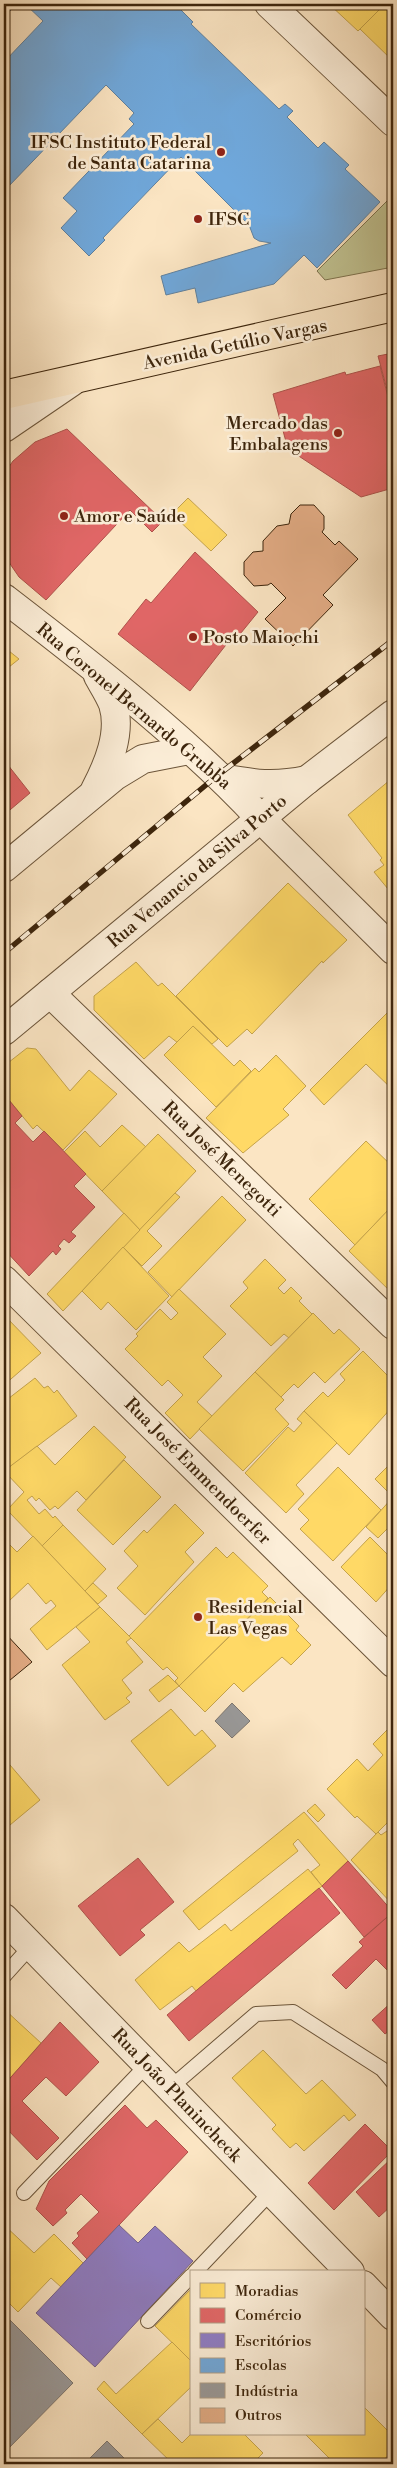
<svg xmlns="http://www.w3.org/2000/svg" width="397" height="2468" viewBox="0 0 397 2468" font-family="'Libre Bodoni',serif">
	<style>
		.green { fill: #c1c392; stroke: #7f744f }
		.homes { fill: #ffd966; stroke: #c5a34b }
		.shops { fill: #e06666; stroke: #af524b }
		.offices { fill: #8e7cc3; stroke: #76628c }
		.schools { fill: #6fa8dc; stroke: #60819e }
		.industry { fill: #999; stroke: #7d766f }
		.building { fill: #e2ab84; stroke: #3d250c }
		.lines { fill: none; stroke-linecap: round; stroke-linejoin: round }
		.service-casing { stroke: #6c553a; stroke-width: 16 }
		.minor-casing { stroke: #6c553a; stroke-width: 30 }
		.tertiary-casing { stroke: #6c553a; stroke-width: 30 }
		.trunk-casing { stroke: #3d250c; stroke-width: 30 }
		.service { stroke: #fceed8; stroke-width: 14 }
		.minor { stroke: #fceed8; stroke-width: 28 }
		.tertiary { stroke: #fceed8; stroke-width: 28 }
		.trunk { stroke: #fbe5c3; stroke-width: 28 }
		.rail-casing { stroke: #3d250c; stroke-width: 5.5 }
		.rail { stroke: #fceed8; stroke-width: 4; stroke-dasharray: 11; stroke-linecap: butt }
		.poi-dot { fill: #8f2418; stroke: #fceed8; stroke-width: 2 }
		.labels { text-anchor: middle; stroke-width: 5; stroke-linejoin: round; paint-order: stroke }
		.poi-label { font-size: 18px; fill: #3d250c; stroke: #fceed8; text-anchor: start }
		.street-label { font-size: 18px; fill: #3d250c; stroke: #fceed8 }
	</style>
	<rect width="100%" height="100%" fill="#fbe5c3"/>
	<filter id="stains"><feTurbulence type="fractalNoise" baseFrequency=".004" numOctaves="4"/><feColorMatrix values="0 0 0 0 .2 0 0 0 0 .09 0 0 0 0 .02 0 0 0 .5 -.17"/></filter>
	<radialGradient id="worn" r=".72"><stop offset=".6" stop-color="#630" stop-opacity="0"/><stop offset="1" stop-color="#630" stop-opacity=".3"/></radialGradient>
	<!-- green -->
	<path class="green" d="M393,195V267L325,280L317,271Z"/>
	<!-- homes -->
	<g class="homes">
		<path d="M329,4H385L358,31Z"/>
		<path d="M385,4H393V61L360,29Z"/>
		<path d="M188,498L227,535L211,551L172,514Z"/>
		<path d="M4,647L19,659L4,671Z"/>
		<path d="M390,780L393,783V895L374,872L384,865L380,860L382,858L348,815Z"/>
		<path d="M288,883L347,940L323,963L322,961L252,1034L247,1029L227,1047L176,996Z"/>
		<path d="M136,962L158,986L162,983L218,1039L212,1044L193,1026L178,1043L169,1036L144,1059L94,1010V996Z"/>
		<path d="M393,1007V1090L366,1064L324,1105L310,1090Z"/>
		<path d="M193,1026L234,1066L240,1060L251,1071L216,1107L164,1055Z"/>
		<path d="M27,1048L36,1049L70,1091L89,1070L117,1094L63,1150L37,1125L33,1129L4,1094V1066Z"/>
		<path d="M276,1055L306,1086L283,1109L289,1115L243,1153L206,1118L255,1068L259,1072Z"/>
		<path d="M122,1125L146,1147L102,1191L64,1152L85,1131L100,1147Z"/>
		<path d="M158,1134L196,1171L140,1230L102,1191Z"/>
		<path d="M366,1141L393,1167V1205L355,1245L309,1199Z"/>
		<path d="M175,1193L180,1197L147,1231L162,1246L142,1266L123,1247Z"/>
		<path d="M222,1196L246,1220L172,1297L148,1272Z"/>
		<path d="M393,1205V1294L349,1251Z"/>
		<path d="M124,1213L140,1230L63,1311L47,1294Z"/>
		<path d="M123,1247L169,1296L136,1330L108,1302L101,1310L82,1291Z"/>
		<path d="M265,1259L286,1280L278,1288L284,1294L291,1287L302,1298L299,1301L312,1314L289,1338L284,1334L271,1346L230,1306L248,1288L243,1282Z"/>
		<path d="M179,1289L226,1334L203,1357L222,1376L197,1402L212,1416L190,1439L165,1413L183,1395L168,1380L162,1386L125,1349L138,1336L136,1334L160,1309L171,1320L178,1313L167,1302Z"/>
		<path d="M313,1313L334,1334L339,1329L360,1349L325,1383L314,1372L298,1388L294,1384L281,1397L255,1372Z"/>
		<path d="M4,1315L41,1353L4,1385Z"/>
		<path d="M363,1351L393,1381V1406L349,1455L304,1411L323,1392L328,1397L345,1380L340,1374Z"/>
		<path d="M255,1372L284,1400L275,1409L289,1424L243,1471L199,1429Z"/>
		<path d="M35,1378L44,1388L48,1386L54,1393L57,1390L77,1416L6,1470L4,1467V1402Z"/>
		<path d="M304,1411L337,1443L296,1485L304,1494L286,1513L245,1473L288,1427L294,1432L302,1423L297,1419Z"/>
		<path d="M94,1426L126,1457L86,1500L77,1491L58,1509L55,1506L50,1510L39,1498L36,1501L32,1496L27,1500L39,1514L45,1509L53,1518L55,1516L63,1525L42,1546L7,1510L24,1492L4,1471L37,1446L55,1465Z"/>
		<path d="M124,1460L161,1497L113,1545L77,1510Z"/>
		<path d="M391,1463L393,1466V1497L375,1479Z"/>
		<path d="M338,1467L381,1510L333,1561L300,1529L309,1520L298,1509Z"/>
		<path d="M393,1497V1523L378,1538L366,1527Z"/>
		<path d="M175,1504L204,1533L185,1552L194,1562L145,1615L117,1588L138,1566L124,1551L144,1530L147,1533Z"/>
		<path d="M63,1525L106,1569L85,1591L42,1546Z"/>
		<path d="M33,1536L100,1607L47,1650L30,1629L56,1606L51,1600L46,1604L28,1583L9,1601L4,1596V1539L17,1552Z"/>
		<path d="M370,1537L393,1560V1583L376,1602L341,1567Z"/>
		<path d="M216,1547L227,1558L233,1552L268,1586L262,1592L268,1598L179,1686L175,1681L178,1678L167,1667L163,1670L129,1636Z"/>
		<path d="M93,1583L107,1596L98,1604L85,1591Z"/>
		<path d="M270,1597L299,1626L296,1630L311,1645L291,1665L282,1657L243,1692L234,1683L205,1712L179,1686Z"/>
		<path d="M100,1607L131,1638L126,1642L143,1662L122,1680L132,1693L126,1698L130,1702L105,1720L62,1665L90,1642L76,1627Z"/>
		<path d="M168,1675L179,1686L159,1702L149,1690Z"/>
		<path d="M171,1709L195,1736L202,1730L216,1746L168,1786L131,1741Z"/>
		<path d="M393,1724V1817L376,1834L357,1816L355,1818L327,1789L357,1759L368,1771L383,1755L373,1744Z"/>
		<path d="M4,1758L40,1800L4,1830Z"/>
		<path d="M315,1804L325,1815L318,1822L307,1811Z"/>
		<path d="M304,1812L348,1861L322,1886L311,1872L320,1865L298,1839L293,1844L298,1851L199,1930L183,1911Z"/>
		<path d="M387,1831H393V1905L351,1860L378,1832L381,1835Z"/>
		<path d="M308,1869L322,1886L196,1991L192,1986L160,2010L135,1980L179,1942L189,1952L225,1924L231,1931Z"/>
		<path d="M4,2009L41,2043L4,2085Z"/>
		<path d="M263,2050L306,2094L322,2080L356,2115L349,2121L344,2115L304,2151L296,2143L290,2148L272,2129L276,2125L232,2078Z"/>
		<path d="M4,2225L34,2253L54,2234L83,2263L61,2287L51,2278L18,2312L4,2298Z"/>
		<path d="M191,2289V2361L155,2326Z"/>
		<path d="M172,2342L191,2361V2387L142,2434L97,2389L104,2381L116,2394Z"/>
		<path d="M363,2406L393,2436V2451L379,2464H335L305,2434H363Z"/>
		<path d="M158,2419L182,2443L191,2434H244L263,2453L252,2464H173L142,2434Z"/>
	</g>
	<!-- shops -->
	<g class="shops">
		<path d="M393,353V412L378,356Z"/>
		<path d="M380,366L393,416V488L361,497L288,449L273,394L345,372L346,375Z"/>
		<path d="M67,429L163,521L152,532L130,510L46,600L19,577L4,555V474L13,461L35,442Z"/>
		<path d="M195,552L258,612L232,644L229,641L190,691L118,634L146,599L151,603Z"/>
		<path d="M4,760L30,793L4,815Z"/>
		<path d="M4,1094L22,1116L15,1123L33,1142L44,1131L86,1174L74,1186L95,1207L71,1232L76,1236L69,1243L64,1239L58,1246L61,1249L56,1255L53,1251L29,1276L4,1249Z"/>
		<path d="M138,1858L174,1902L140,1930L145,1935L120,1956L78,1906Z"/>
		<path d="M348,1861L393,1912L364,1937L322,1886Z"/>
		<path d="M319,1888L340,1913L189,2041L167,2015Z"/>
		<path d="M393,1908V1976L376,1959L346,1989L332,1975L363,1946L359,1942L393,1912Z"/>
		<path d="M393,2001V2035L389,2031L385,2034L372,2020Z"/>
		<path d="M60,2022L99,2062L66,2096L46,2077L22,2101L59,2138L37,2160L4,2126V2085Z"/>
		<path d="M125,2105L147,2128L156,2120L188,2152L87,2259L72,2243L79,2236L77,2233L99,2212L81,2194L65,2210L67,2213L53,2226L36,2209L49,2181Z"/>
		<path d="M365,2124L392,2151L334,2210L308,2183Z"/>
		<path d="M393,2157V2204L379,2217L356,2192Z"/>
	</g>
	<!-- offices -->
	<path class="offices" d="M119,2225L138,2243L155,2226L193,2261L95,2367L36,2313Z"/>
	<!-- schools -->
	<g class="schools">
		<path d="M4,4H17L4,17Z"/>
		<path d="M25,4H179L177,6L193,22L191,24L279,109L285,104L293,111L287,117L318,148L324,142L349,165L345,169L380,202L317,268L304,255L274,284L198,303L195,288L166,295L161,276L271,243L259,241L254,238L249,225L181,157L103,238L105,240L89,256L61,228L77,211L63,198L134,124L129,119L134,113L106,85L8,187L6,185L4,187V62L43,21Z"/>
	</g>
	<!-- industry -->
	<g class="industry">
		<path d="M232,1703L250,1721L232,1738L215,1721Z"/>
		<path d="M4,2314L73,2383L4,2453Z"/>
		<path d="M107,2441L130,2464H84Z"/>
	</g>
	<!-- building -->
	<g class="building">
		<path d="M300,505H314L324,516V529L322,532L335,545L339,541L358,559L323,595L333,605L293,646L265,619L286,598L271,583L268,585L254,586L244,575V562L253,552L263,551V541L277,526L289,524L291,514Z"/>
		<path d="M4,1632L32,1662L4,1685Z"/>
	</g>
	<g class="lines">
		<defs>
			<g id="service">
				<path d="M4,1976L31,1946"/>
				<path d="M170,2088L256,2014L293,2012L382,2069L393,2082"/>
				<path d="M24,2193L147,2065"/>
				<path d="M195,2272L272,2191"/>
				<path d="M148,2321L191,2276"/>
			</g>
			<g id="minor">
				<path d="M269,4L393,122"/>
				<path d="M261,819L393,950"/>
				<path d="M50,993L393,1325"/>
				<path d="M4,1280L393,1663"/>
			</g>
			<g id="tertiary">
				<path d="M4,428L73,381"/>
				<path d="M4,598C91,665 186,738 261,819"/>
				<path d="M222,778C255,784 273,787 307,780"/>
				<path d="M95,790C108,765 122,733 113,704C109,694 103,685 98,676"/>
				<path d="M4,868L115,776L143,759L189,750"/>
				<path d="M4,1031L307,780L393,714"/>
				<path d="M4,1918L350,2272"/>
				<path d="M363,2285L393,2316"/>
			</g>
			<path id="trunk" d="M4,395L393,307"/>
		</defs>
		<!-- service casing -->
		<use href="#service" class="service-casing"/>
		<!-- minor casing -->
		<use href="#minor" class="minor-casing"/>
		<!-- tertiary casing -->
		<use href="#tertiary" class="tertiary-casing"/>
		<!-- trunk casing -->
		<use href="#trunk" class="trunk-casing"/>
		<!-- service -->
		<use href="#service" class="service"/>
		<!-- minor -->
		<use href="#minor" class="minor"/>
		<!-- tertiary -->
		<use href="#tertiary" class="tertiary"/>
		<!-- trunk -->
		<use href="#trunk" class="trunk"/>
		<defs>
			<path id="rail" d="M4,953L218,775L393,640"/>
		</defs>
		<!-- rail casing -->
		<use href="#rail" class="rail-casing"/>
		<!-- rail -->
		<use href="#rail" class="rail"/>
	</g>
	<!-- markers -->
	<g class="poi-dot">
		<circle cx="221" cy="152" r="5"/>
		<circle cx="198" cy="219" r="5"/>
		<circle cx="338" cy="433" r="5"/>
		<circle cx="64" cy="516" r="5"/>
		<circle cx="193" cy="637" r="5"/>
		<circle cx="198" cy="1617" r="5"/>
	</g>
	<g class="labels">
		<!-- poi labels -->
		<g class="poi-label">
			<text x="211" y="148" text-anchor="end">IFSC Instituto Federal<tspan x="211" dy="21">de Santa Catarina</tspan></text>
			<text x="208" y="225">IFSC</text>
			<text x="328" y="429" text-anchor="end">Mercado das<tspan x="328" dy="21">Embalagens</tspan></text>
			<text x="74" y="522">Amor e Saúde</text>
			<text x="203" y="643">Posto Maiochi</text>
			<text x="208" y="1613">Residencial<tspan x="208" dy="21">Las Vegas</tspan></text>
		</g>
		<!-- street labels -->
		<g class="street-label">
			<text transform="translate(235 344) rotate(-12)" y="6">Avenida Getúlio Vargas</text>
			<text transform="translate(134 706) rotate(40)" y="6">Rua Coronel Bernardo Grubba</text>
			<text transform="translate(197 871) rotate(-40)" y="6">Rua Venancio da Silva Porto</text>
			<text transform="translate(222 1159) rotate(44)" y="6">Rua José Menegotti</text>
			<text transform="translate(198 1471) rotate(45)" y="6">Rua José Emmendoerfer</text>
			<text transform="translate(177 2095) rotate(46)" y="6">Rua João Planincheck</text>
		</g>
	</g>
	<!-- margin -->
	<rect width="397" height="2468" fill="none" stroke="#fbe5c3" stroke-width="20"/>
	<rect x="5" y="5" width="387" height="2458" fill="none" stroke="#3d250c" stroke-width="2.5"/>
	<rect x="10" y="10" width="377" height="2448" fill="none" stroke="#3d250c"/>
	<!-- legend -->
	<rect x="190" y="2270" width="175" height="165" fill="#fceed8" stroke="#b09e86"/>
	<rect x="200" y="2283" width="25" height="15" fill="#ffd966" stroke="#b09e86"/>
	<text x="235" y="2296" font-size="15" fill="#3d250c">Moradias</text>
	<rect x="200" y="2308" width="25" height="15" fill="#e06666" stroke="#b09e86"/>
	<text x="235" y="2320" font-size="15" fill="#3d250c">Comércio</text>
	<rect x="200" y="2333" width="25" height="15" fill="#8e7cc3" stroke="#b09e86"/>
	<text x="235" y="2346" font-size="15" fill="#3d250c">Escritórios</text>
	<rect x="200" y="2358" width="25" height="15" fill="#6fa8dc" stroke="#b09e86"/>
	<text x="235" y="2370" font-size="15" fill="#3d250c">Escolas</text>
	<rect x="200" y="2383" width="25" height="15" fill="#999999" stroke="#b09e86"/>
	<text x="235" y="2396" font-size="15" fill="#3d250c">Indústria</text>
	<rect x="200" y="2408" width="25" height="15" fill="#e2ab84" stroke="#b09e86"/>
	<text x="235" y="2420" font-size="15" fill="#3d250c">Outros</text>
	<rect width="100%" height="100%" filter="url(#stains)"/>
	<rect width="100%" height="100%" fill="url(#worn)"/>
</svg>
